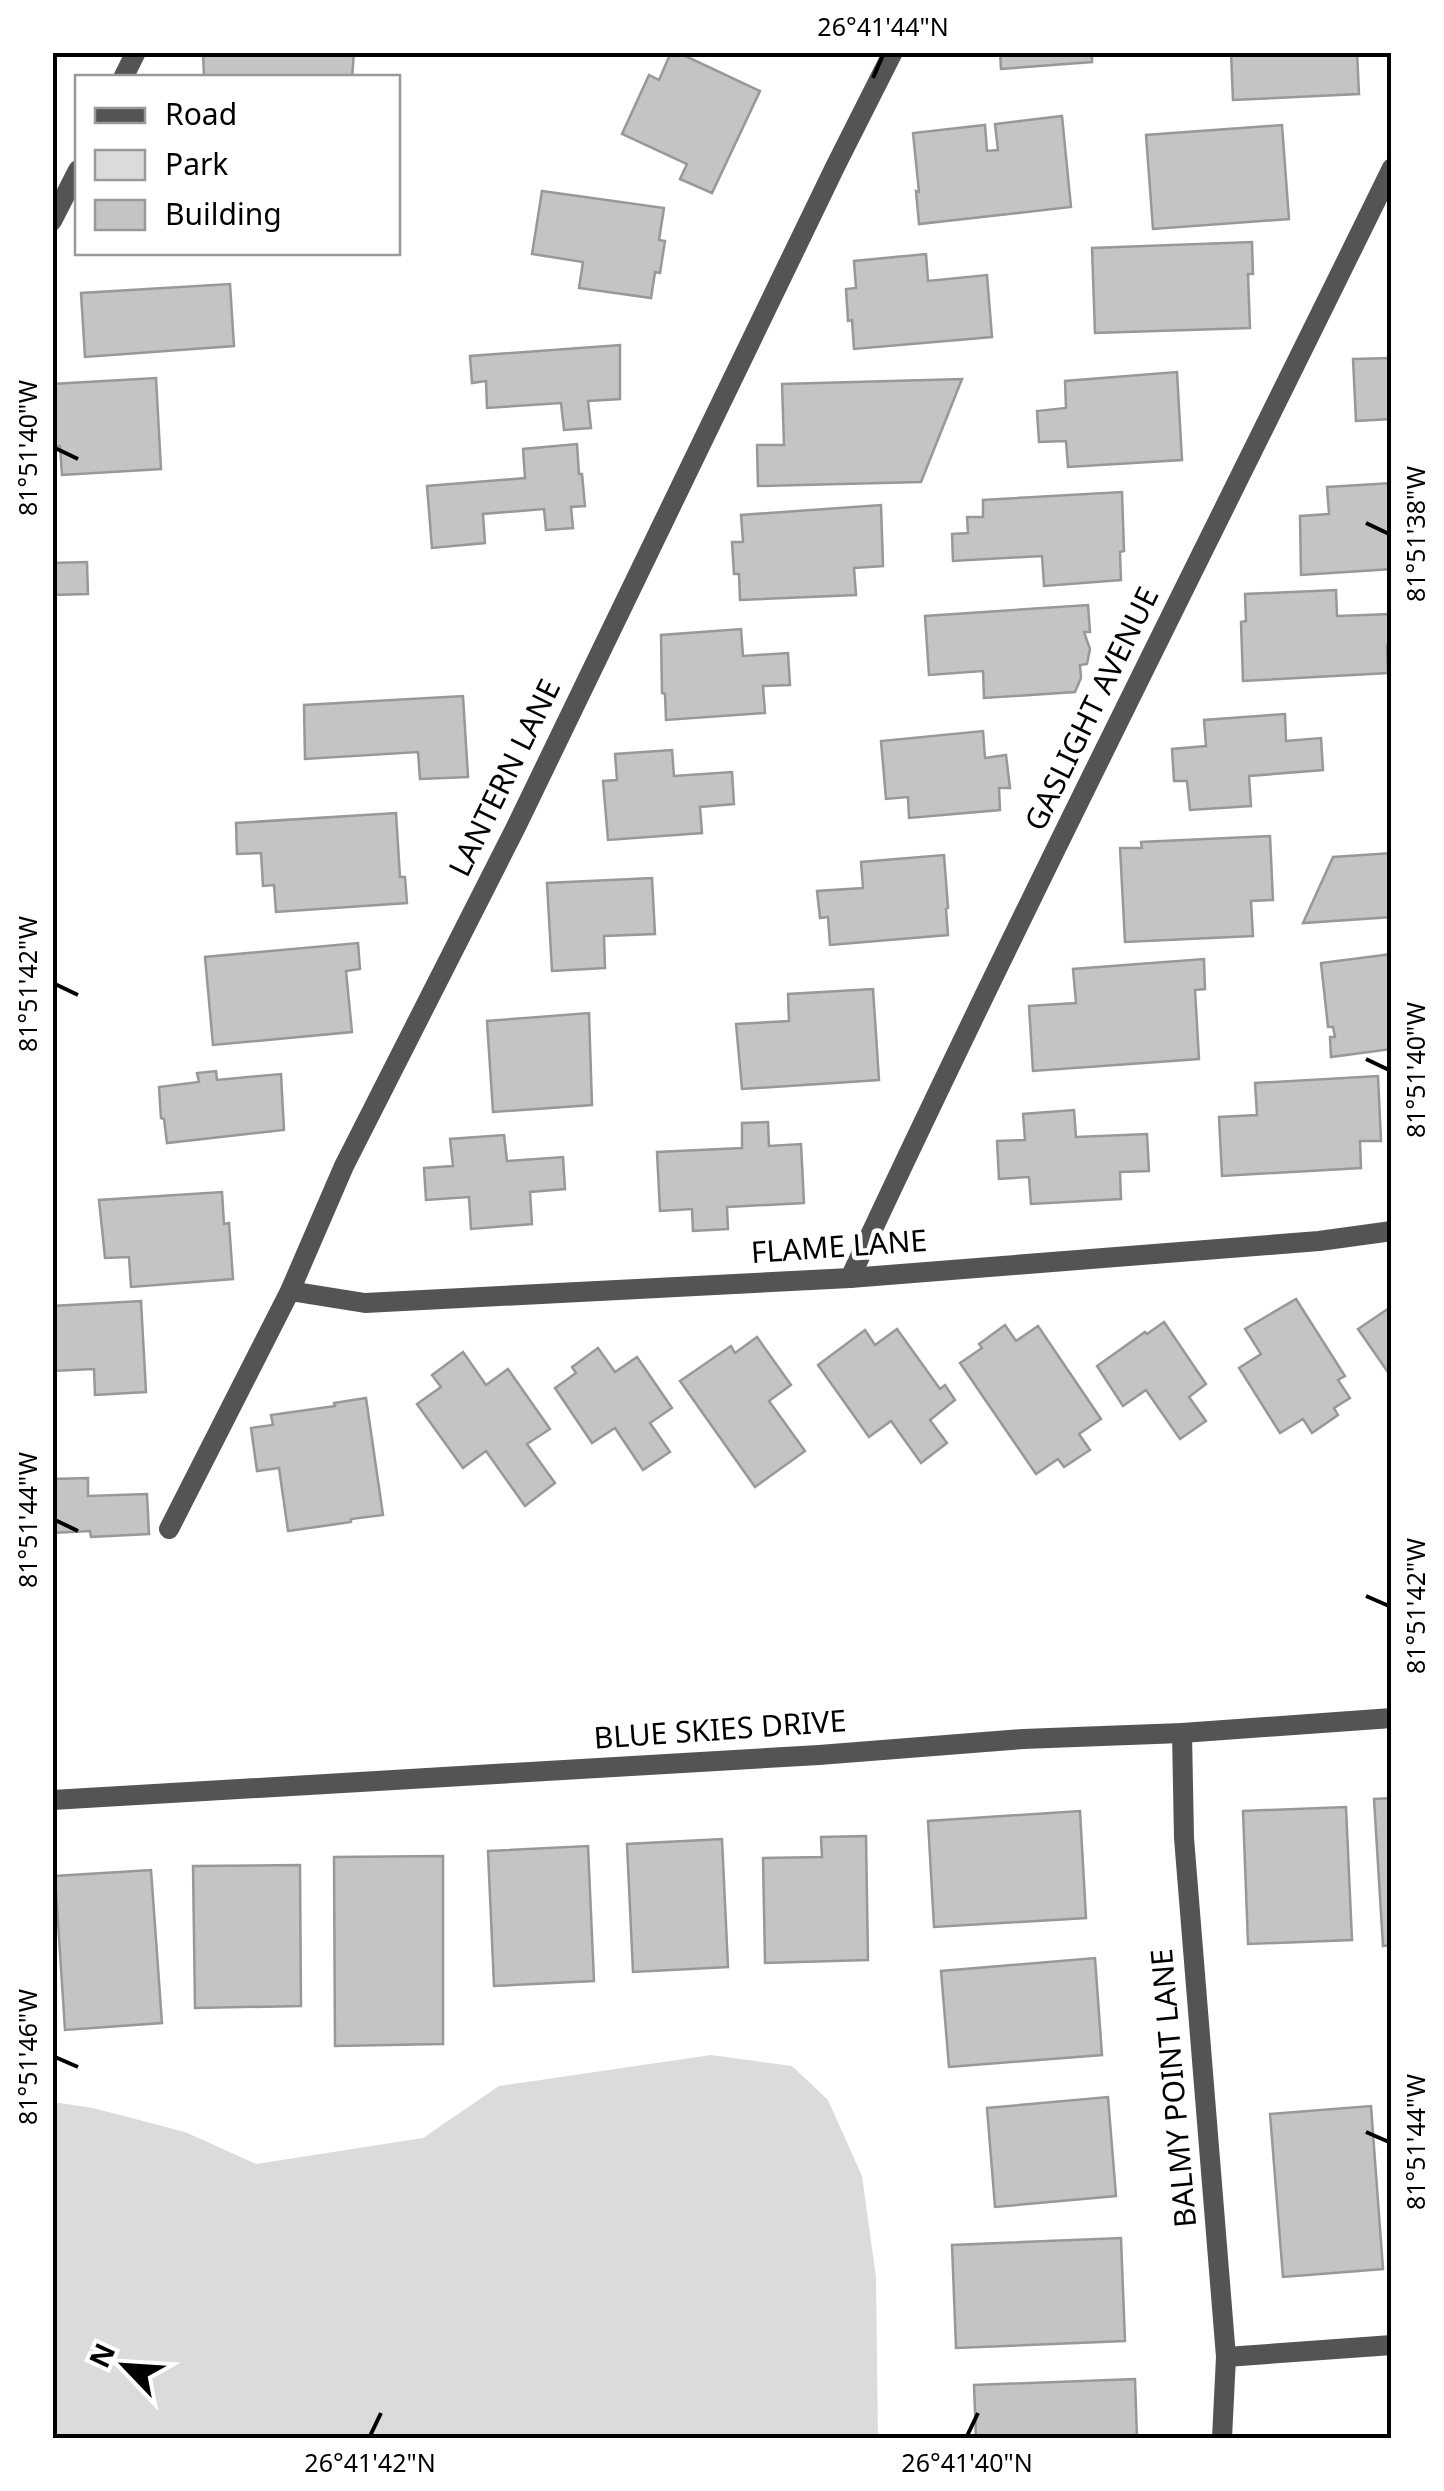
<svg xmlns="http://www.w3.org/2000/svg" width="1444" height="2491" viewBox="0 0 1444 2491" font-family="'Noto Sans',sans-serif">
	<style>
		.green { fill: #dbdbdb }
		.building { fill: #c4c4c4; stroke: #989898; stroke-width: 2.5 }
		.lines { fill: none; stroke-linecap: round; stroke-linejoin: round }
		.minor { stroke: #545454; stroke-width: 20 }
		.ticks { fill: none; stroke: #000; stroke-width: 4 }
		.labels { text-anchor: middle; stroke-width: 9; stroke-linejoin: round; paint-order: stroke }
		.street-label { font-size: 30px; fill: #000; stroke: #fff }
		.neatline { fill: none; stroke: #000; stroke-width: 4 }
		.ticks-label { font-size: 25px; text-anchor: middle; fill: #000 }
	</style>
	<rect width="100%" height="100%" fill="#fff"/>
	<!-- green -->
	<path class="green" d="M711,2055L792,2066L828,2100L862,2176L876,2277L878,2438H53V2102L93,2108L185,2132L256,2164L423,2138L499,2086Z"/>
	<!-- building -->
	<g class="building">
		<path d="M203,52H354L352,78H204Z"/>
		<path d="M671,52H677L760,91L712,193L680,179L687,164L622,134L649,75L659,80Z"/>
		<path d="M1000,52H1092V62L1001,69Z"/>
		<path d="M1231,52H1357L1359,94L1233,100Z"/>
		<path d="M1062,116L1071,207L919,224L916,191L919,192L913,133L985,125L987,151L998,150L995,124Z"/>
		<path d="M1282,125L1289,219L1153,229L1146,135Z"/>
		<path d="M542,191L664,208L659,240L665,241L660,273L655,272L651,298L579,288L583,262L532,254Z"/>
		<path d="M1252,242L1253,274H1248L1250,328L1095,333L1092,248Z"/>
		<path d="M926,254L928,281L987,275L992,337L854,349L852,320L848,321L846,289L856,288L854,261Z"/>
		<path d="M230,284L234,346L85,357L81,293Z"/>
		<path d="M620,345V399L588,401L591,428L564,430L561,403L487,408L486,381L472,383L470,356Z"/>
		<path d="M1392,358V419L1356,421L1353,359Z"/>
		<path d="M1177,372L1182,460L1068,467L1066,441L1039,442L1037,411L1066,408L1065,381Z"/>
		<path d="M156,378L161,469L62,475L60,446H52V384Z"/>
		<path d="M962,379L921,482L758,486L757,445H784L782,384Z"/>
		<path d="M577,444L579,474H582L585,506L571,507L573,528L546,530L544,509L483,514L485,543L432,548L427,486L525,478L523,449Z"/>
		<path d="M1392,483V569L1301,575L1300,516L1329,514L1327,487Z"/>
		<path d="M1122,492L1124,551L1120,552L1121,580L1044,586L1042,556L953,561L952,534L968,533L967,517H983V500Z"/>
		<path d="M881,505L883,566L854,568L856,595L740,600L739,574H734L732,542H743L741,515Z"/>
		<path d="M87,562L88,594L52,595V563Z"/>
		<path d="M1336,590L1337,616L1390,614L1392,646H1387L1388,673L1243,681L1241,622L1246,621L1245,594Z"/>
		<path d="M1088,605L1090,632H1084L1090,649L1087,664L1080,665L1081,678L1075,692L984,698L983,671L929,675L925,616Z"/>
		<path d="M741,629L743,656L788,653L790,685L763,686L765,713L666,720L665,694L662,693L661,635Z"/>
		<path d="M463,696L468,777L420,779L418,752L305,759L304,705Z"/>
		<path d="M1285,714L1286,741L1321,738L1323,770L1249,776L1251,806L1190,810L1187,781H1174L1172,749L1206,746L1204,720Z"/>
		<path d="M983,731L985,758L1006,755L1010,788H999L1000,810L909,818L908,797L886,799L881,741Z"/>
		<path d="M672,750L674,776L732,772L734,804L700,807L702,833L608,840L603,781L617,780L615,754Z"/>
		<path d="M396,813L400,877H405L407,903L276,912L274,885L263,886L261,853L237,854L236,823Z"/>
		<path d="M1270,836L1273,900L1251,901L1253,936L1125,942L1120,848H1142L1141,842Z"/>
		<path d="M1392,853V917L1303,923L1333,857Z"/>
		<path d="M944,855L948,908L946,909L948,935L830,945L828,917L820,918L817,891L863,888L861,862Z"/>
		<path d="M652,878L655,934L604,936L605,968L552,971L547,883Z"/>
		<path d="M358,943L360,969L346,971L352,1032L213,1045L205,957Z"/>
		<path d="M1392,954V1049L1331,1057L1330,1037H1335L1333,1027H1328L1321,963Z"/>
		<path d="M1204,959L1205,989L1195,990L1199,1059L1033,1071L1029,1006L1076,1003L1073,969Z"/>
		<path d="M873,989L879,1080L742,1089L736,1024L789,1021L788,994Z"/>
		<path d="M589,1013L592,1105L493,1112L487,1021Z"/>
		<path d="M216,1071L217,1080L281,1074L284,1130L167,1143L164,1119L161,1118L159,1087L199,1082L197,1073Z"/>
		<path d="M1378,1076L1381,1141H1360L1361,1168L1222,1176L1219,1117L1257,1115L1255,1083Z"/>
		<path d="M1074,1110L1076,1137L1147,1134L1149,1171L1120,1172L1121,1199L1031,1204L1029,1177L999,1179L997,1141L1025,1140L1023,1114Z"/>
		<path d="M768,1122L769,1146L801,1144L804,1203L727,1207L728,1229L693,1231L692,1209L660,1211L657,1152L742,1148V1123Z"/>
		<path d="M504,1135L507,1161L563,1157L565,1189L530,1192L532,1224L471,1229L469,1197L426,1200L424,1168L453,1166L450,1139Z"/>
		<path d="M222,1192L224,1224L229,1223L233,1279L131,1287L129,1257L105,1258L99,1200Z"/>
		<path d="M1296,1299L1345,1376L1338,1380L1350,1398L1334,1408L1338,1415L1312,1433L1303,1419L1280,1433L1239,1368L1261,1354L1245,1329Z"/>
		<path d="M141,1301L146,1392L95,1395L94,1369L52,1371V1306Z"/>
		<path d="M1392,1306V1378L1358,1329Z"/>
		<path d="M1164,1322L1206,1384L1189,1397L1206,1421L1180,1439L1146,1390L1123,1406L1097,1366L1145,1332L1147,1334Z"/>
		<path d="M1005,1325L1016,1341L1038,1326L1101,1419L1079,1434L1090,1450L1064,1467L1058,1459L1036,1474L960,1363L982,1348L979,1344Z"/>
		<path d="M897,1329L940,1389L945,1385L955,1400L930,1420L947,1443L921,1463L891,1421L869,1437L818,1365L865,1330L875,1345Z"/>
		<path d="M757,1337L791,1385L769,1401L805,1451L755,1487L680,1381L731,1346L735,1353Z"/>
		<path d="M598,1348L615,1372L637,1357L672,1408L650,1423L670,1452L643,1470L615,1428L592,1443L555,1388L576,1373L572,1367Z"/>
		<path d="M463,1352L486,1385L508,1369L550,1429L527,1444L555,1483L525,1506L486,1451L463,1468L417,1404L441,1387L432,1375Z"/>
		<path d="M366,1398L383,1515L351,1519V1522L288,1531L279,1468L257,1471L251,1428L273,1425L271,1415L335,1406L334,1403Z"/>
		<path d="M88,1478V1496L147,1494L149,1534L91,1537L90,1531L52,1533V1479Z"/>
		<path d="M1392,1798V1945L1383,1946L1374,1799Z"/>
		<path d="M1346,1807L1352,1940L1248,1944L1243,1811Z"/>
		<path d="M1080,1811L1086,1918L934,1927L928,1821Z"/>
		<path d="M866,1836L868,1960L765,1963L763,1858L822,1857L821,1837Z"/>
		<path d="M722,1839L728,1967L633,1972L627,1844Z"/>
		<path d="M588,1846L594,1981L494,1986L488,1851Z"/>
		<path d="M443,1856V2044L335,2046L334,1857Z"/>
		<path d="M300,1865L301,2006L195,2008L193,1866Z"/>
		<path d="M151,1870L162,2023L65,2030L55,1876Z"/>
		<path d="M1095,1958L1102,2055L949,2067L941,1971Z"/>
		<path d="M1108,2097L1116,2196L995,2207L987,2108Z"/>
		<path d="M1371,2106L1383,2269L1283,2277L1270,2114Z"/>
		<path d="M1121,2238L1125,2341L956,2348L952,2245Z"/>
		<path d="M1135,2379L1137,2438H976L974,2385Z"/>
	</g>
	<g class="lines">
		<!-- minor -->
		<g class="minor">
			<path d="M123,78L136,52"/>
			<path d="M52,221L78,170"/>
			<path d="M850,1278C1024,905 1211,538 1392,168"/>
			<path d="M290,1291L365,1303L850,1278L1319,1241L1392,1231"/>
			<path d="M169,1529L290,1291L344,1166L516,827L835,167L893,52"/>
			<path d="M1182,1733L1184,1838L1226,2357L1222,2438"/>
			<path d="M52,1800L819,1755L1023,1739L1182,1733L1392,1718"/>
			<path d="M1226,2357L1392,2345"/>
		</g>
	</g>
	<!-- ticks -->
	<path class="ticks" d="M873,78L883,55M55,448L78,459M1366,523L1389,534M55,984L78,995M1366,1059L1389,1070M55,1520L78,1531M1366,1596L1389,1606M55,2057L78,2067M1366,2132L1389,2142M370,2436L381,2413M967,2436L978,2413"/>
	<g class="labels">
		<!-- street labels -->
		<g class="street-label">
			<text transform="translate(1092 709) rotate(-64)" y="10">GASLIGHT AVENUE</text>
			<text transform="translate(505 778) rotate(-64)" y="10">LANTERN LANE</text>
			<text transform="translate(839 1247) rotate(-4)" y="10">FLAME LANE</text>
			<text transform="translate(720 1730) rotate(-4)" y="10">BLUE SKIES DRIVE</text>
			<text transform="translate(1174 2088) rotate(-95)" y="10">BALMY POINT LANE</text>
		</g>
	</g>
	<!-- border -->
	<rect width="1444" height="2491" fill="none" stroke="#ffffff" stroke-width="110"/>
	<!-- legend -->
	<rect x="75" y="75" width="325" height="180" fill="#ffffff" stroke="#999999" stroke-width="2.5"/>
	<rect x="95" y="108" width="50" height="15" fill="#545454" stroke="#999999" stroke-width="2.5"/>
	<text x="165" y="125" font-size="30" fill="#000000">Road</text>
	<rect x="95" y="150" width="50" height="30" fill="#dbdbdb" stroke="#999999" stroke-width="2.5"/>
	<text x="165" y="175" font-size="30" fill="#000000">Park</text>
	<rect x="95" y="200" width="50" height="30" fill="#c4c4c4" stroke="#999999" stroke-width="2.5"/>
	<text x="165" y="225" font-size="30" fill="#000000">Building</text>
	<!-- north arrow -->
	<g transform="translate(125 2366) rotate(295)" stroke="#ffffff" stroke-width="8" paint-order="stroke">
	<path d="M0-8L18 38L0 25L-18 38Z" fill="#000000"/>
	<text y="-15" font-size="28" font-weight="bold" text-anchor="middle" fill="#000000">N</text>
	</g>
	<rect x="55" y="55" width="1334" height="2381" class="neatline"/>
	<g class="ticks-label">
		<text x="883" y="36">26°41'44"N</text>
		<text transform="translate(28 448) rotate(-90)" y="9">81°51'40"W</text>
		<text transform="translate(1416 534) rotate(-90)" y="9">81°51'38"W</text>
		<text transform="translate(28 984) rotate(-90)" y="9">81°51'42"W</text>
		<text transform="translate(1416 1070) rotate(-90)" y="9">81°51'40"W</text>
		<text transform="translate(28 1520) rotate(-90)" y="9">81°51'44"W</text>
		<text transform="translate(1416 1606) rotate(-90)" y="9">81°51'42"W</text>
		<text transform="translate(28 2057) rotate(-90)" y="9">81°51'46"W</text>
		<text transform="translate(1416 2142) rotate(-90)" y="9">81°51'44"W</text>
		<text x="370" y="2472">26°41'42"N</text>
		<text x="967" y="2472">26°41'40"N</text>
	</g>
</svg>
